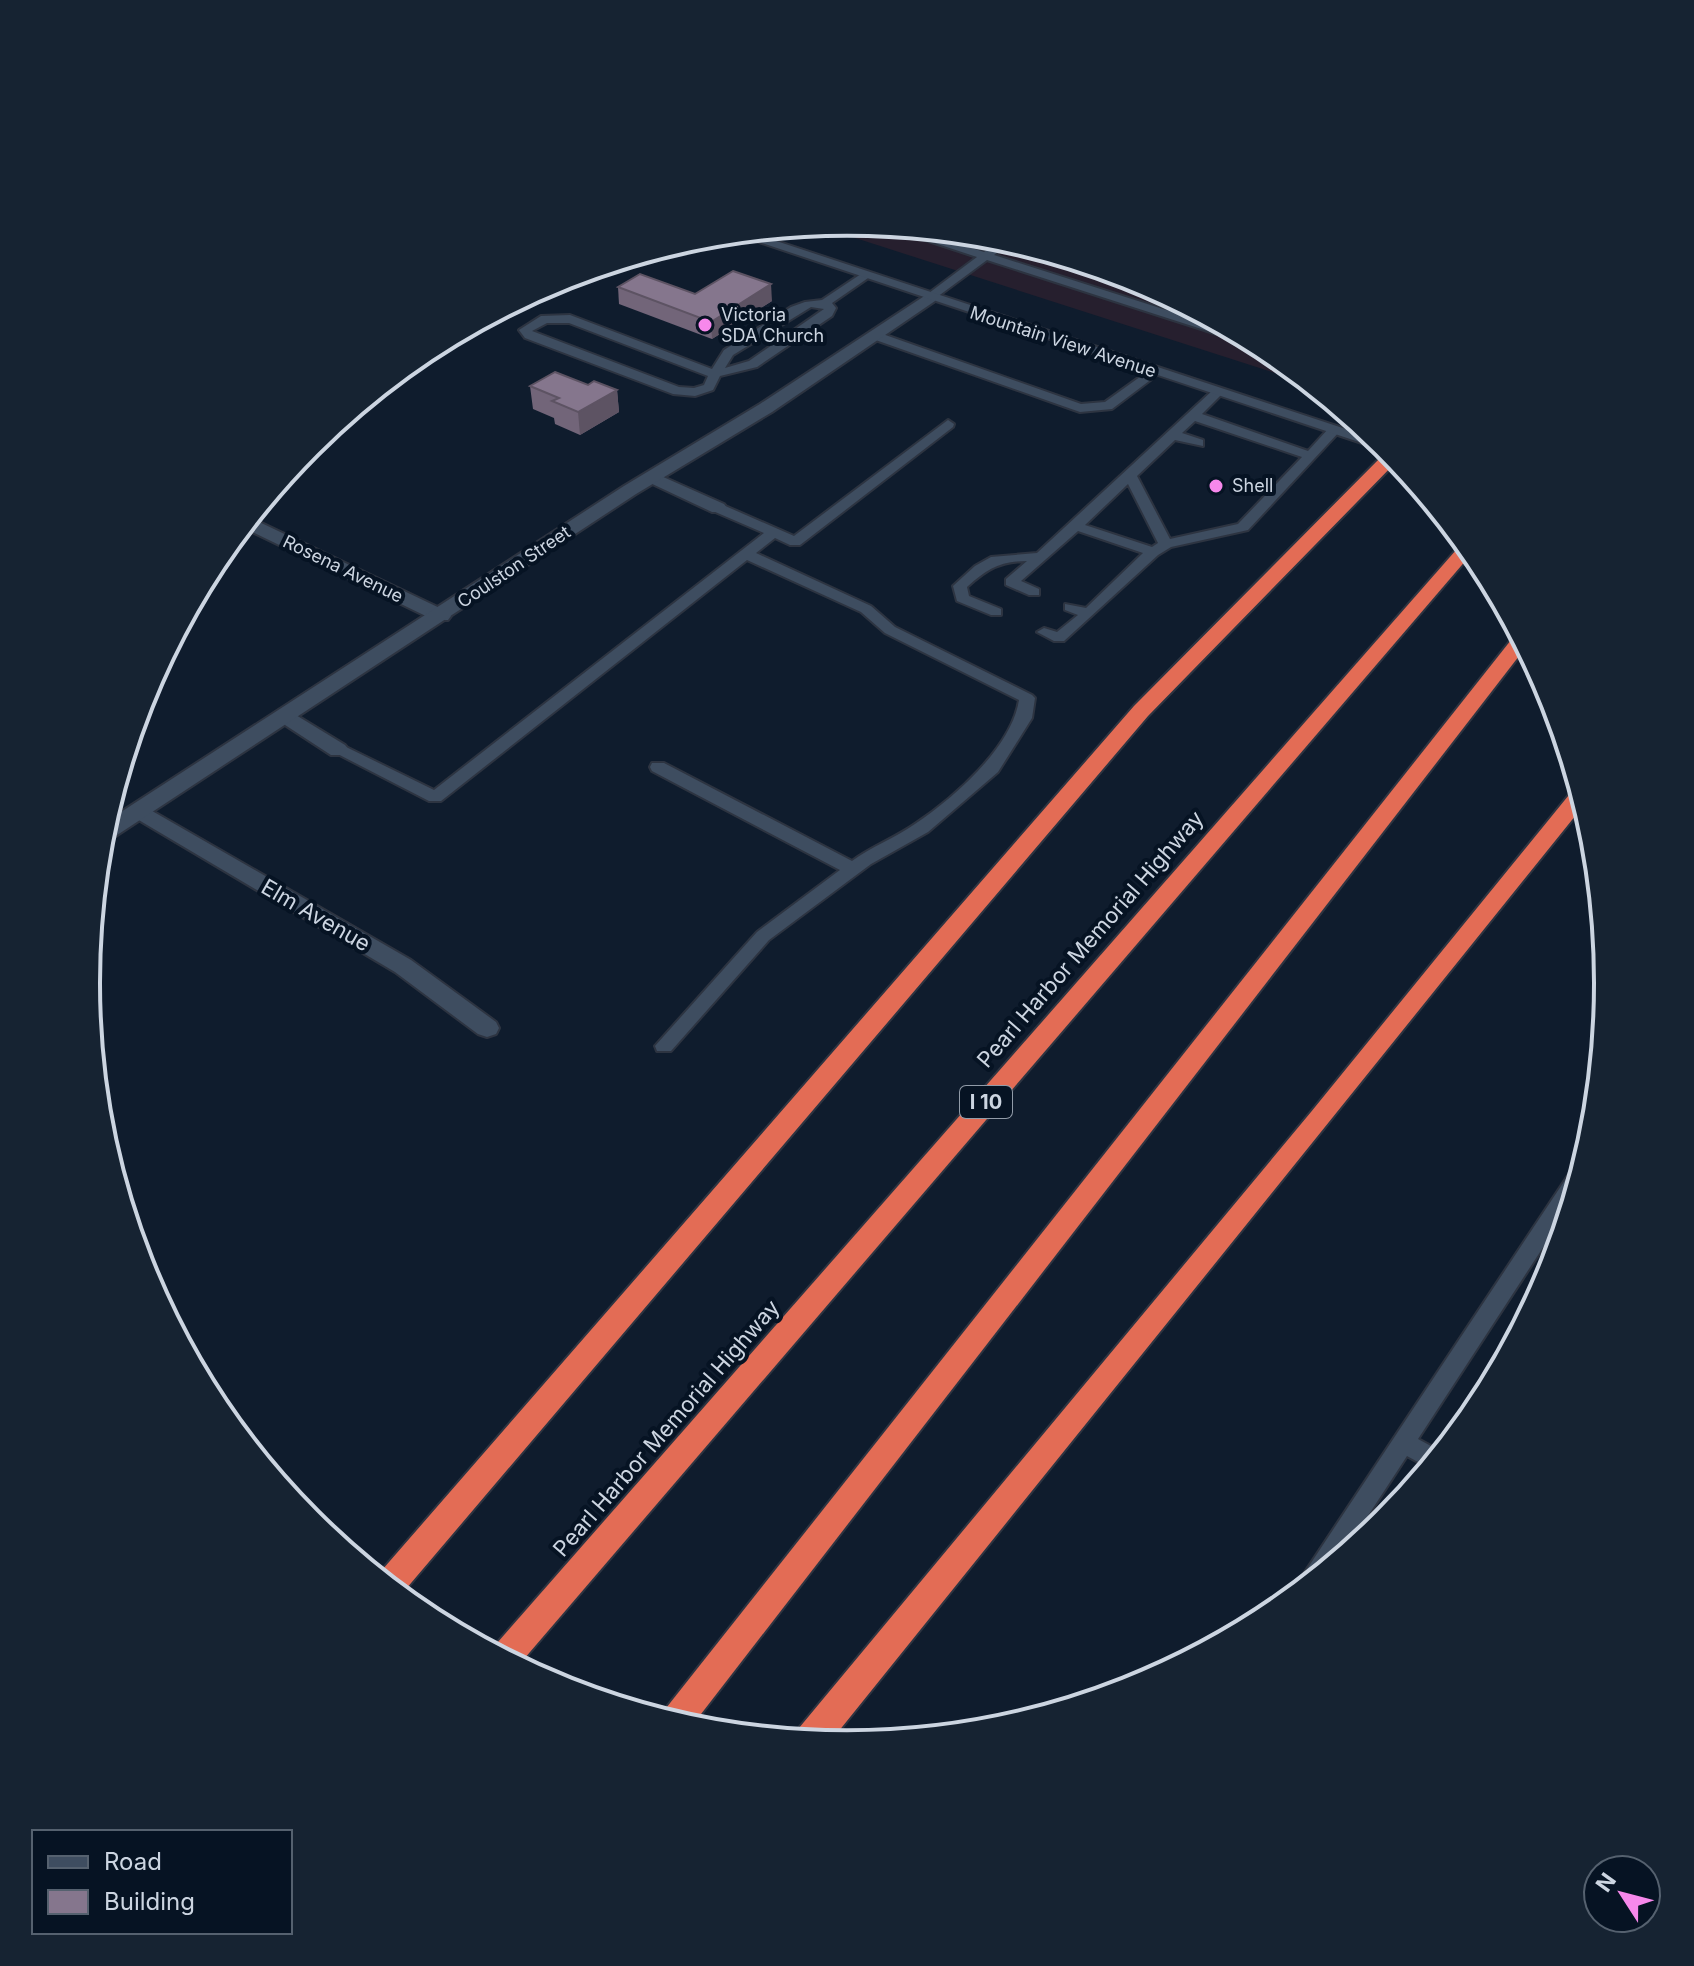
<svg xmlns="http://www.w3.org/2000/svg" width="1694" height="1966" viewBox="0 0 1694 1966" font-family="Inter,sans-serif">
	<style>
		.industrial { fill: #261f2e }
		.lines { fill: none; stroke-linecap: round; stroke-linejoin: round }
		.service-casing { stroke: #2d3441; stroke-width: 4 }
		.minor-casing { stroke: #2d3441; stroke-width: 4 }
		.tertiary-casing { stroke: #2d3441; stroke-width: 4 }
		.secondary-casing { stroke: #2d3441; stroke-width: 4 }
		.motorway-casing { stroke: #2d3441; stroke-width: 4 }
		.service { fill: #3e4d60; fill-rule: evenodd }
		.minor { fill: #3e4d60; fill-rule: evenodd }
		.tertiary { fill: #3e4d60; fill-rule: evenodd }
		.secondary { fill: #3e4d60; fill-rule: evenodd }
		.motorway { fill: #e36c55; fill-rule: evenodd }
		.wall { fill: #726579 }
		.shaded-wall { fill: #5d5363 }
		.building { fill: #85768d; stroke: #5d5363; stroke-width: 2 }
		.poi-dot { fill: #f788eb; stroke: #061323; stroke-width: 3 }
		.labels { text-anchor: middle; stroke-width: 8; stroke-linejoin: round; paint-order: stroke }
		.far-poi-label { font-size: 18px; fill: #ccd5e1; stroke: #061323; text-anchor: start }
		.far-street-label { font-size: 18px; fill: #ccd5e1; stroke: #061323 }
		.shield { fill: #061323; stroke: #919ba8; stroke-width: 2 }
		.shield-label { font-size: 20px; font-weight: bold; fill: #ccd5e1 }
		.street-label { font-size: 22px; fill: #ccd5e1; stroke: #061323 }
		.rim { fill: none; stroke: #ccd5e1; stroke-width: 4 }
	</style>
	<rect width="100%" height="100%" fill="#0f1c2d"/>
	<!-- industrial -->
	<path class="industrial" d="M847,222L996,237L1139,280L1270,351L1312,385L815,225Z"/>
	<g class="lines">
		<defs>
			<g id="service">
				<path d="M891,226L911,228L984,252L1002,239L1012,241L994,255L1235,332L1257,343L1248,344L987,260L933,300H925V296L977,257L892,229Z"/>
				<path d="M861,274L871,276L832,303L836,308L832,316L757,367L720,376L713,390L695,396L673,394L525,338L519,330L541,316L570,315L712,369L724,350L791,307L805,302L822,300ZM811,307L824,309L749,361L725,368L733,355ZM547,323H569L708,376L704,385L694,388L679,387L532,331Z"/>
				<path d="M874,331L1081,404L1105,402L1151,369L1161,372L1112,409L1080,412L870,338L868,335Z"/>
				<path d="M1213,390L1223,393L1202,414L1308,451L1329,428L1340,431L1248,530L1171,547L1158,555L1064,641H1054L1037,632L1044,628L1057,632L1078,615L1065,610V604L1086,608L1143,553L1078,531L1021,581L1039,589V595H1029L1006,585V579L1027,561C1000,561 987,569 967,587L969,596L1001,609V615H991L957,601L953,586L975,566L991,557L1037,553ZM1195,421L1302,457L1238,524L1170,539L1137,476L1175,440L1203,446V440L1182,433ZM1128,484L1158,543L1152,547L1085,525Z"/>
				<path d="M948,420L954,424L953,427L800,545H790L775,538L756,553L871,606L895,627L1032,695L1035,698L1032,718L998,772L928,832L871,864L769,940L671,1051H657L655,1046L757,932L840,870L652,771L650,767L652,763H664L852,861C871,847 895,838 915,824C954,798 1012,747 1019,700L885,633L861,612L747,560L441,801H429L330,750L332,746H344L434,790L764,533L713,511V505H723L794,536Z"/>
				<path d="M1580,1166L1583,1167L1572,1203L1418,1439L1442,1452L1429,1468L1407,1456L1341,1557L1304,1587L1301,1580L1305,1572L1573,1168Z"/>
			</g>
			<g id="minor">
				<path d="M652,472L724,504L727,508L724,512H712L646,481L643,477Z"/>
				<path d="M249,517L448,612L451,616L448,620H434L242,527Z"/>
				<path d="M286,709L345,745L349,750L345,755H331L279,721L276,716L279,711Z"/>
				<path d="M140,804L411,960L496,1022L499,1028L496,1034L487,1037L478,1034L395,972L132,816L129,811L132,806Z"/>
			</g>
			<path id="tertiary" d="M929,293L937,298L935,301L772,412L636,494L108,841L100,843L104,823L624,486L760,404Z"/>
			<path id="secondary" d="M749,232L1379,440L1392,453L732,233Z"/>
			<g id="motorway">
				<path d="M1387,451H1390L1398,460L1148,716L400,1596L376,1577L1134,706Z"/>
				<path d="M1464,541L1473,552L518,1666L490,1651Z"/>
				<path d="M1519,634L1526,647L691,1727L659,1717L1515,635Z"/>
				<path d="M1579,788L1584,805L830,1742L795,1739L799,1728L1311,1112L1573,790Z"/>
			</g>
		</defs>
		<!-- service casing -->
		<use href="#service" class="service-casing"/>
		<!-- minor casing -->
		<use href="#minor" class="minor-casing"/>
		<!-- tertiary casing -->
		<use href="#tertiary" class="tertiary-casing"/>
		<!-- secondary casing -->
		<use href="#secondary" class="secondary-casing"/>
		<!-- motorway casing -->
		<use href="#motorway" class="motorway-casing"/>
		<!-- service -->
		<use href="#service" class="service"/>
		<!-- minor -->
		<use href="#minor" class="minor"/>
		<!-- tertiary -->
		<use href="#tertiary" class="tertiary"/>
		<!-- secondary -->
		<use href="#secondary" class="secondary"/>
		<!-- motorway -->
		<use href="#motorway" class="motorway"/>
	</g>
	<!-- wall -->
	<g class="wall">
		<path d="M1034,248L1139,280L1144,283L1034,249Z"/>
		<path d="M618,287L772,301L712,339L619,304Z"/>
		<path d="M588,385L617,390L619,412L580,435L555,424L554,418L533,409L530,386Z"/>
	</g>
	<!-- shaded-wall -->
	<g class="shaded-wall">
		<path d="M771,284L772,301L712,339L711,322Z"/>
		<path d="M617,390L619,412L580,435L578,412Z"/>
	</g>
	<!-- building -->
	<g class="building">
		<path d="M733,271L771,284L711,322L618,287L640,274L695,294Z"/>
		<path d="M555,372L588,385L594,381L617,390L578,412L552,401L559,398L530,386Z"/>
	</g>
	<!-- markers -->
	<g class="poi-dot">
		<circle cx="705" cy="325" r="8"/>
		<circle cx="1216" cy="486" r="8"/>
	</g>
	<g class="labels">
		<!-- far-poi labels -->
		<g class="far-poi-label">
			<text x="721" y="321">Victoria<tspan x="721" dy="21">SDA Church</tspan></text>
			<text x="1232" y="492">Shell</text>
		</g>
		<!-- far-street labels -->
		<g class="far-street-label">
			<text transform="translate(1063 342) rotate(18)" y="6">Mountain View Avenue</text>
			<text transform="translate(514 567) rotate(-34)" y="6">Coulston Street</text>
			<text transform="translate(343 569) rotate(26)" y="6">Rosena Avenue</text>
		</g>
		<!-- shield labels -->
		<rect class="shield" x="960" y="1086" width="52" height="32" rx="6"/>
		<g class="shield-label">
			<text x="986" y="1109">I 10</text>
		</g>
		<!-- street labels -->
		<g class="street-label">
			<text transform="translate(316 915) rotate(30)" y="8">Elm Avenue</text>
			<text transform="translate(1090 939) rotate(-49)" y="8">Pearl Harbor Memorial Highway</text>
			<text transform="translate(666 1428) rotate(-49)" y="8">Pearl Harbor Memorial Highway</text>
		</g>
	</g>
	<!-- crop -->
	<path d="M0 0H1694V1966H0ZM100 983a747 747 0 1 1 1494 0a747 747 0 1 1-1494 0Z" fill="#162332" fill-rule="evenodd"/>
	<path class="rim" d="M100 983a747 747 0 1 1 1494 0a747 747 0 1 1-1494 0Z"/>
	<!-- legend -->
	<rect x="32" y="1830" width="260" height="104" fill="#061323" stroke="#55616f" stroke-width="2"/>
	<rect x="48" y="1856" width="40" height="12" fill="#3e4d60" stroke="#55616f" stroke-width="2"/>
	<text x="104" y="1870" font-size="24" fill="#ccd5e1">Road</text>
	<rect x="48" y="1890" width="40" height="24" fill="#85768d" stroke="#55616f" stroke-width="2"/>
	<text x="104" y="1910" font-size="24" fill="#ccd5e1">Building</text>
	<!-- north arrow -->
	<g transform="translate(1622 1894) rotate(306)"><circle r="38" fill="#061323" stroke="#55616f" stroke-width="2"/>
	<path d="M0-6L14 30L0 20L-14 30Z" fill="#f788eb"/>
	<text y="-12" font-size="22" font-weight="bold" text-anchor="middle" fill="#ccd5e1">N</text>
	</g>
</svg>
